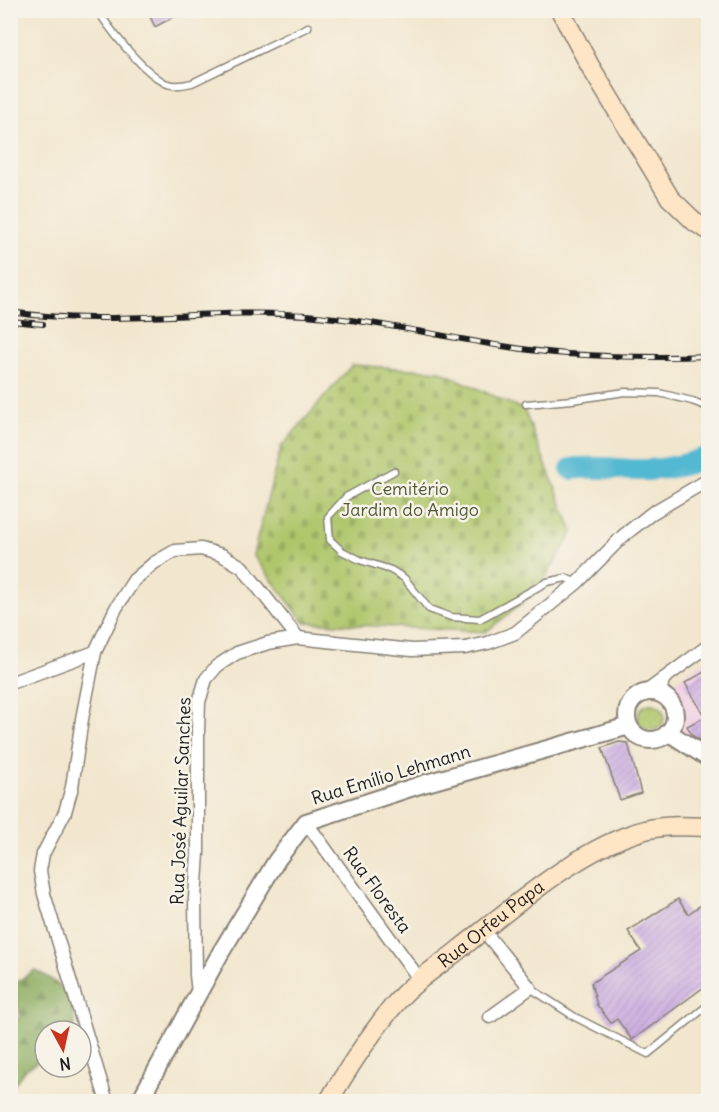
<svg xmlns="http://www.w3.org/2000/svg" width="719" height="1112" viewBox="0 0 719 1112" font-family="Delius,sans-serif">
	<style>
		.built { fill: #f1d0e3 }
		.forest { fill: url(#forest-firs); stroke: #54643e; stroke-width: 1.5 }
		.cemetery { fill: url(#cemetery-stones); stroke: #667144; stroke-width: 1.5 }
		.garden { fill: url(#garden-dots); stroke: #667144; stroke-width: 1.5 }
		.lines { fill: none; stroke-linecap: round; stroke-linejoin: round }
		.river { stroke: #52b8d1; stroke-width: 22 }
		.building { fill: url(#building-hatch) }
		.service-casing { stroke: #878175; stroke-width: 9 }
		.minor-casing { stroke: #878175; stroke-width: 15 }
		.tertiary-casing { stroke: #878175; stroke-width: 20 }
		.secondary-casing { stroke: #878175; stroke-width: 21 }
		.service { stroke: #fff; stroke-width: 6 }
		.minor { stroke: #fff; stroke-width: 12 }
		.tertiary { stroke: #fff; stroke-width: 16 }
		.secondary { stroke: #fde5c5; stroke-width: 18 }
		.rail-casing { stroke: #1c1c1c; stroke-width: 6 }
		.rail { stroke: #f7f3e8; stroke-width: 4; stroke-dasharray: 11; stroke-linecap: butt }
		.labels { text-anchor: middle; stroke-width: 5; stroke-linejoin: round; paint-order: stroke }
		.park-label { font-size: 18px; fill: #4f5838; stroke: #f7f3e8 }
		.street-label { font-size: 18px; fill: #1c1c1c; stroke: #f7f3e8 }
	</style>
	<defs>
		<pattern id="forest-firs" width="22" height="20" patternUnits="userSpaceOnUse" patternTransform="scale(1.5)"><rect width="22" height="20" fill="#8bab5f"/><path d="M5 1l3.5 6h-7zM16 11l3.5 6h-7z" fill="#718a4e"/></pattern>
		<pattern id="cemetery-stones" width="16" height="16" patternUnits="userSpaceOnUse" patternTransform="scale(1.5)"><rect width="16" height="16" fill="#afc66b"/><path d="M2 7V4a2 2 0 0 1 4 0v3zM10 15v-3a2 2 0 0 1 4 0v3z" fill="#96aa5c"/></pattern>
		<pattern id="garden-dots" width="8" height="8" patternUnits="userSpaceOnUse" patternTransform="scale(1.5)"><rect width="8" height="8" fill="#afc66b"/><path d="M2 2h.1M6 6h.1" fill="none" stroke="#96aa5c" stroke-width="1.8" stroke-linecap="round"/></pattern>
		<pattern id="building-hatch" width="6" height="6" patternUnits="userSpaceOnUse" patternTransform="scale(1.5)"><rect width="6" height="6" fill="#caace1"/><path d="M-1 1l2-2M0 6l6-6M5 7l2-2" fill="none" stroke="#ad93c0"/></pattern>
	</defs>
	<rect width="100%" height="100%" fill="#f7f3e8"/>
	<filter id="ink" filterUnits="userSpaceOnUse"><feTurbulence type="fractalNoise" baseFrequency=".0167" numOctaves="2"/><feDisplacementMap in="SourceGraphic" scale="12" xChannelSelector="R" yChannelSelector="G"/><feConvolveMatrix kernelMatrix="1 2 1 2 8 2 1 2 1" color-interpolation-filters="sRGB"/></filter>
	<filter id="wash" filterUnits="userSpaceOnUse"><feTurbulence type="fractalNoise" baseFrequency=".008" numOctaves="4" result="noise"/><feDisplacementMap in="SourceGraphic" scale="24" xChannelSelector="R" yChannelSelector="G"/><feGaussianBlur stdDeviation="1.35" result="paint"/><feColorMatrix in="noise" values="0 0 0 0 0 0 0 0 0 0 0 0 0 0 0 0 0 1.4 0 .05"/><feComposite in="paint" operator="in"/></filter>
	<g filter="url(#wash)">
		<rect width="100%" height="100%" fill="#f2e6ce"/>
		<!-- built -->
		<path class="built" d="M708,658V750L682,732L684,715L679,700L667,687Z"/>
		<!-- forest -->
		<path class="forest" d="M35,970C68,987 70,996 76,1031H45V1056L24,1071L11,1088V1031L20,1015L14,984Z"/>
		<!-- cemetery -->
		<path class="cemetery" d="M352,365L440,371L524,410L573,532L538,590L486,632L304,622L253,555L281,447Z"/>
		<!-- garden -->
		<circle class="garden" cx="651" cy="717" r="13"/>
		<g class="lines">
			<!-- river -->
			<path class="river" d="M571,469C597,465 622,471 648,470C668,469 689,464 708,457"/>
		</g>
		<g id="blocks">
			<!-- building -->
			<g class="building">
				<path d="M147,10H186L155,27Z"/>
				<path d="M704,672L708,681V735L699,740L692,735L687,726L705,717L685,683Z"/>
				<path d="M619,742L628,743L641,793L620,800L602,748Z"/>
				<path d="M678,899L688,914L708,900V951L704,953L708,960V984L632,1040L617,1019L611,1023L597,1005L591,983L641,951L628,931Z"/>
			</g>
		</g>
	</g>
	<g filter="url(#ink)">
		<use href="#blocks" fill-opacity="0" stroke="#878175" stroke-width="1.5"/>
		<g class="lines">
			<defs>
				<g id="service">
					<path d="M97,10C113,33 140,69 165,83C173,87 184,85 192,83L308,27"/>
					<path d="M526,404L572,400L625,392L659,393L692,401L708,407"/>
					<path d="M394,471L346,497L328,517L330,540L342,551L360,560L391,570L404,578L429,609L451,617L480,619L547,582L566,578L577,583"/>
					<path d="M530,988L575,1017L648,1054L708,1005"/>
				</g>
				<g id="minor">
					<path d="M10,683L95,652"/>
					<path d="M643,694L708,646"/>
					<path d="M660,694L663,679"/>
					<path d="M306,822L420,980"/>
					<path d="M484,931L530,988L490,1017"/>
					<path d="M198,992L196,975L195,899L198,853V730L199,702L206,679L217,666L237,653L268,643L298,638L412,650L465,648L488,643L515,633L577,583L623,536L652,513L708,480"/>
					<path d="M107,1102L44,894L40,871L43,854L65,812L72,787L82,719L95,652L116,608L134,580L154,563L175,551L201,549L222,555L242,567L298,638"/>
				</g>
				<g id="tertiary">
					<circle cx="651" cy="716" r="24"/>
					<path d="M668,732L708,758"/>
					<path d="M139,1102L221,952L277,860L306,822L423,784L629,726"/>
				</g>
				<g id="secondary">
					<path d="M560,10L590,66L670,198L696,223L708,230"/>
					<path id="s1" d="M328,1102C350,1065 373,1029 401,997C418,978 442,964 461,948C513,907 581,847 645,830C665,825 687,826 708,827"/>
				</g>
			</defs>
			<!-- service casing -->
			<use href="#service" class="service-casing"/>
			<!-- minor casing -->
			<use href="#minor" class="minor-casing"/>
			<!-- tertiary casing -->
			<use href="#tertiary" class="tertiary-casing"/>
			<!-- secondary casing -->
			<use href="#secondary" class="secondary-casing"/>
			<!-- service -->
			<use href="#service" class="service"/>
			<!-- minor -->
			<use href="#minor" class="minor"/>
			<!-- tertiary -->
			<use href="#tertiary" class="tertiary"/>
			<!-- secondary -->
			<use href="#secondary" class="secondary"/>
			<defs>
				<g id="rail">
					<path d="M10,312C108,327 208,308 306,315C394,322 480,347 567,354C614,357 662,358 708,356"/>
					<path d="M10,321L43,324"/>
				</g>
			</defs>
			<!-- rail casing -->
			<use href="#rail" class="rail-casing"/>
			<!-- rail -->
			<use href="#rail" class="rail"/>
		</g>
	</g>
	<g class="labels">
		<!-- park labels -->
		<g class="park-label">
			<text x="410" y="495">Cemitério<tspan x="410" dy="21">Jardim do Amigo</tspan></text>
		</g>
		<!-- street labels -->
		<g class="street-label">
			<text transform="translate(391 775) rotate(-17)" y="6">Rua Emílio Lehmann</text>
			<text transform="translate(181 801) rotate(-88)" y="6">Rua José Aguilar Sanches</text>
			<text transform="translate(377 890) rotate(54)" y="6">Rua Floresta</text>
			<text dy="6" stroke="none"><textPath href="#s1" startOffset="244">Rua Orfeu Papa</textPath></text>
		</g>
	</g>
	<!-- margin -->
	<rect width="719" height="1112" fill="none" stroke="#f7f3e8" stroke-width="36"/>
	<!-- north arrow -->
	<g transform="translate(63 1049) rotate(172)"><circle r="28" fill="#f7f3e8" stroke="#9f9d96" stroke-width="1.5"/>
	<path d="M0-4.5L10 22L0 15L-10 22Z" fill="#c8321e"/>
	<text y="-9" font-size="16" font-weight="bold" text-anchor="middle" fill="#1c1c1c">N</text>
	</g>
</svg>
